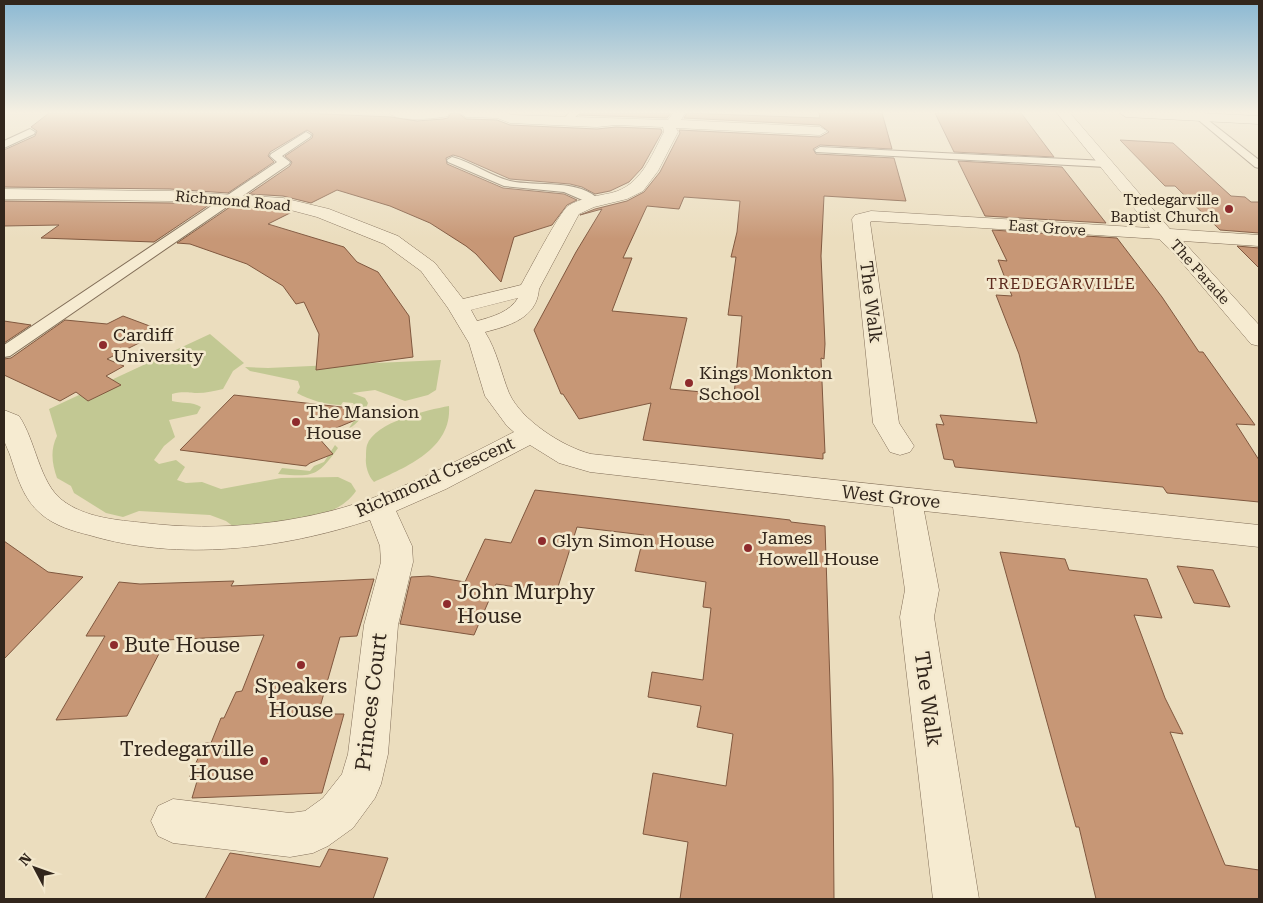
<svg xmlns="http://www.w3.org/2000/svg" width="1263" height="903" viewBox="0 0 1263 903" font-family="'Roboto Serif',serif">
	<style>
		.green { fill: #c2c893 }
		.building { fill: #c79776; stroke: #80583f; fill-rule: evenodd }
		.lines { fill: none; stroke-linecap: round; stroke-linejoin: round }
		.service-casing { stroke: #826e58; stroke-width: 2 }
		.minor-casing { stroke: #826e58; stroke-width: 1 }
		.secondary-casing { stroke: #644f3b; stroke-width: 1 }
		.service { fill: #f6ebd1; fill-rule: evenodd }
		.minor { fill: #f6ebd1; fill-rule: evenodd }
		.secondary { fill: #f6ebd1; fill-rule: evenodd }
		.poi-dot { fill: #8e2b2d; stroke: #f3e8cd; stroke-width: 2 }
		.labels { text-anchor: middle; stroke-width: 5; stroke-linejoin: round; paint-order: stroke }
		.far-poi-label { font-size: 15px; fill: #32261c; stroke: #f3e8cd; text-anchor: end }
		.far-street-label { font-size: 15px; fill: #32261c; stroke: #f3e8cd }
		.far-neighbourhood-label { font-size: 16px; letter-spacing: 1px; fill: #5d2a1e; stroke: #f3e8cd }
		.street-label { font-size: 18px; fill: #32261c; stroke: #f3e8cd }
		.poi-label { font-size: 18px; fill: #32261c; stroke: #f3e8cd; text-anchor: start }
		.near-poi-label { font-size: 21px; fill: #32261c; stroke: #f3e8cd; text-anchor: start }
		.near-street-label { font-size: 21px; fill: #32261c; stroke: #f3e8cd }
	</style>
	<rect width="100%" height="100%" fill="#ebddbe"/>
	<!-- green -->
	<g class="green">
		<path d="M210,334L244,363L233,371L223,389C214,391 206,393 197,393C186,393 185,391 172,394V401C182,404 192,401 201,407L197,414L169,420L175,437L164,446L154,460L159,464L176,460L185,467L177,480L186,483L202,482L221,489L281,478L338,477L351,483L356,491C334,524 270,523 234,527L226,521L210,515L139,511L123,517L106,513L74,493L71,486L57,478C52,464 50,450 57,436L49,409Z"/>
		<path d="M441,360L436,390L428,395L405,401L375,390L352,393L365,398L368,403C365,412 358,425 349,428L359,413L353,403L343,402L341,405C327,405 309,400 297,393L300,387L298,381L250,371L245,367L268,368Z"/>
		<path d="M449,406C452,449 406,467 374,482C368,476 365,465 366,457C366,453 366,448 367,445C375,422 427,410 449,406Z"/>
		<path d="M335,445L338,448C317,477 314,477 278,474L282,468L310,471L314,466L324,462Z"/>
	</g>
	<!-- building -->
	<g class="building">
		<path d="M49,113H303L391,117L417,121L443,119L448,118L451,113H458L466,119L497,120L510,125L597,129L616,127L661,129L662,132L642,168L629,182L610,191L595,194L582,187L570,184L510,179L460,157L453,155L446,158L447,164L503,188L564,194L577,200L567,205L552,225L514,237L501,282L476,254L466,246L430,223L390,206L337,190L311,203L283,196L249,194L290,166L292,162L285,156L312,138L313,134L307,130L270,152L268,156L274,162L228,193L170,189L4,187V150L35,136L37,131L31,127Z"/>
		<path d="M581,113H671L667,118L579,115Z"/>
		<path d="M687,113L820,118L819,113H882L892,149L820,145L813,149L816,154L894,158L906,201L824,196L821,256L825,344L824,359L821,358L825,453H823V459L643,440L651,403L579,419L563,394H561L534,330L576,252L602,209L580,215L595,209L627,201L644,192L660,172L680,133L679,130L820,137L829,132L820,125L684,118ZM684,197L740,201L737,232L731,257H736L728,315L742,316L734,395L670,389L687,318L612,311L632,258H623L647,206L679,209Z"/>
		<path d="M935,113H1021L1054,157L954,152Z"/>
		<path d="M1120,140L1173,143L1231,196L1245,197L1251,202H1259V233L1220,230L1175,186H1165Z"/>
		<path d="M958,161L1062,167L1106,223L985,216Z"/>
		<path d="M4,201L170,203L209,205L154,242L41,238L59,225L4,226Z"/>
		<path d="M230,207L283,210L292,212L268,224L344,247L357,262L378,272L409,316L413,357L316,370L319,334L304,302L296,304L283,286L247,264L190,244L177,243Z"/>
		<path d="M992,230L1117,238L1162,297L1199,352H1203L1255,425L1236,424L1259,460V502L1167,493L1163,487L955,467L953,460L944,459L936,424L944,425L940,415L1037,423L1019,354L996,295L1012,296L998,260L1007,261Z"/>
		<path d="M1237,246L1259,248V268Z"/>
		<path d="M123,316L163,331L107,359L124,366L106,376L121,385L88,401L76,392L60,401L4,375V359L11,358L65,320L107,324Z"/>
		<path d="M4,321L31,325L4,343Z"/>
		<path d="M234,395L377,411L317,436L333,454L310,463L306,466L180,450Z"/>
		<path d="M535,490L790,520L791,522L825,526L833,779L834,899H680L688,842L643,834L653,773L726,786L733,734L697,727L701,706L648,697L652,672L703,680L711,608L703,607L706,582L635,571L644,535L577,527L556,593L496,584L474,635L400,624L411,577L429,576L465,582L485,539L511,543Z"/>
		<path d="M4,541L48,572L83,577L4,659Z"/>
		<path d="M1000,552L1065,559L1069,570L1147,579L1162,618L1134,615L1165,698L1183,734L1170,732L1225,865L1259,870V899H1096L1079,827H1076Z"/>
		<path d="M1177,566L1213,570L1230,607L1194,603Z"/>
		<path d="M374,579L357,636L340,637L318,714H344L322,793L192,798L198,778H189L205,743H211L221,718H224L236,692L242,691L264,635L166,640L127,716L56,720L105,636H86L119,582L140,584L234,581L231,586Z"/>
		<path d="M329,849L388,858L373,899H205L230,853L320,867Z"/>
	</g>
	<g class="lines">
		<defs>
			<g id="service">
				<path d="M569,113H579L569,124H563L561,122Z"/>
				<path d="M1199,113L1259,160V168L1255,167L1196,118L1194,116Z"/>
				<path d="M30,129L35,132L34,134L4,148V141Z"/>
				<path d="M306,132L311,135L310,137L282,156L290,162L289,164L10,356L4,357V345L277,162L270,156L271,154Z"/>
				<path d="M820,147L1106,161L1112,164L1106,167L816,152L815,150Z"/>
				<path d="M452,157C472,162 490,176 510,181C536,187 581,178 600,201L594,205L564,192L504,186L448,162L447,160Z"/>
			</g>
			<g id="minor">
				<path d="M389,113H449L448,116C436,119 396,122 389,113Z"/>
				<path d="M460,113H507L512,115L668,120L673,113H685L681,120L820,127L827,131L820,135L676,128L678,132L658,171L643,191L627,199L594,207L579,214L539,289C537,318 509,326 485,332C497,351 501,373 509,393C521,420 563,447 591,454L1259,525V547L924,511L939,590L934,617L979,899H933L900,617L905,590L893,507L590,472L559,463L530,445L446,489L396,511L412,546L413,562L398,625L388,754L381,784L375,798L353,828L328,846L313,853L290,857L173,843L158,836L151,821L158,806L173,799L290,813L305,811L323,798L342,774L348,754L364,625L381,562L380,546L370,520C282,549 179,562 89,535C73,531 55,526 41,514C23,499 17,476 10,455C8,449 4,443 4,437C3,428 4,419 4,410L19,416C36,441 39,482 62,500C85,518 117,520 145,523C219,532 300,524 370,499C420,481 467,456 514,432L507,426L485,396L469,343L448,308L421,271L384,244L317,217L283,208L170,201L4,199V189L170,191L283,198L329,209L398,236L435,263L463,299L521,285C529,271 559,213 568,206C580,198 597,196 611,193C641,186 651,156 664,132L663,127L616,125L597,127L510,123L497,118L466,117ZM518,298C510,312 492,317 477,321L471,310Z"/>
				<path d="M1057,113H1070L1170,229L1259,235V246L1183,241L1259,325V346L1251,344L1173,252L1159,239L872,221L870,222L899,423L914,446L910,452L900,455L890,452L873,423L852,219L855,215L871,211L1150,228Z"/>
			</g>
			<path id="secondary" d="M1120,113H1199L1259,116V124L1126,117Z"/>
		</defs>
		<!-- service casing -->
		<use href="#service" class="service-casing"/>
		<!-- minor casing -->
		<use href="#minor" class="minor-casing"/>
		<!-- secondary casing -->
		<use href="#secondary" class="secondary-casing"/>
		<!-- service -->
		<use href="#service" class="service"/>
		<!-- minor -->
		<use href="#minor" class="minor"/>
		<!-- secondary -->
		<use href="#secondary" class="secondary"/>
	</g>
	<!-- sky -->
	<linearGradient id="sky" x2="0" y2="1"><stop stop-color="#8bb8d3"/><stop offset="0.47" stop-color="#f6f0e2"/><stop offset="1" stop-color="#f6f0e2" stop-opacity="0"/></linearGradient>
	<rect width="1263" height="239" fill="url(#sky)"/>
	<!-- markers -->
	<g class="poi-dot">
		<circle cx="1229" cy="209" r="5"/>
		<circle cx="103" cy="345" r="5"/>
		<circle cx="689" cy="383" r="5"/>
		<circle cx="296" cy="422" r="5"/>
		<circle cx="542" cy="541" r="5"/>
		<circle cx="748" cy="548" r="5"/>
		<circle cx="447" cy="604" r="5"/>
		<circle cx="114" cy="645" r="5"/>
		<circle cx="301" cy="665" r="5"/>
		<circle cx="264" cy="761" r="5"/>
	</g>
	<g class="labels">
		<!-- far-poi labels -->
		<g class="far-poi-label">
			<text x="1219" y="205">Tredegarville<tspan x="1219" dy="17">Baptist Church</tspan></text>
		</g>
		<!-- far-street labels -->
		<g class="far-street-label">
			<text transform="translate(233 201) rotate(5)" y="5">Richmond Road</text>
			<text transform="translate(1047 228) rotate(4)" y="5">East Grove</text>
			<text transform="translate(1200 272) rotate(48)" y="5">The Parade</text>
		</g>
		<!-- far-neighbourhood labels -->
		<g class="far-neighbourhood-label">
			<text x="1061" y="289">TREDEGARVILLE</text>
		</g>
		<!-- street labels -->
		<g class="street-label">
			<text transform="translate(871 302) rotate(83)" y="6">The Walk</text>
			<text transform="translate(435 477) rotate(-24)" y="6">Richmond Crescent</text>
			<text transform="translate(891 497) rotate(6)" y="6">West Grove</text>
		</g>
		<!-- poi labels -->
		<g class="poi-label">
			<text x="113" y="341">Cardiff<tspan x="113" dy="21">University</tspan></text>
			<text x="699" y="379">Kings Monkton<tspan x="699" dy="21">School</tspan></text>
			<text x="306" y="418">The Mansion<tspan x="306" dy="21">House</tspan></text>
			<text x="758" y="544">James<tspan x="758" dy="21">Howell House</tspan></text>
			<text x="552" y="547">Glyn Simon House</text>
		</g>
		<!-- near-poi labels -->
		<g class="near-poi-label">
			<text x="457" y="599">John Murphy<tspan x="457" dy="24">House</tspan></text>
			<text x="124" y="652">Bute House</text>
			<text x="301" y="693" text-anchor="middle">Speakers<tspan x="301" dy="24">House</tspan></text>
			<text x="254" y="756" text-anchor="end">Tredegarville<tspan x="254" dy="24">House</tspan></text>
		</g>
		<!-- near-street labels -->
		<g class="near-street-label">
			<text transform="translate(928 699) rotate(82)" y="7">The Walk</text>
			<text transform="translate(371 702) rotate(-83)" y="7">Princes Court</text>
		</g>
	</g>
	<!-- border -->
	<rect width="1263" height="903" fill="none" stroke="#32261c" stroke-width="10"/>
	<!-- north arrow -->
	<g transform="translate(35 868) rotate(311)" stroke="#f3e8cd" stroke-width="4" paint-order="stroke">
	<path d="M0-4L9 19L0 12L-9 19Z" fill="#32261c"/>
	<text y="-8" font-size="14" font-weight="bold" text-anchor="middle" fill="#32261c">N</text>
	</g>
</svg>
